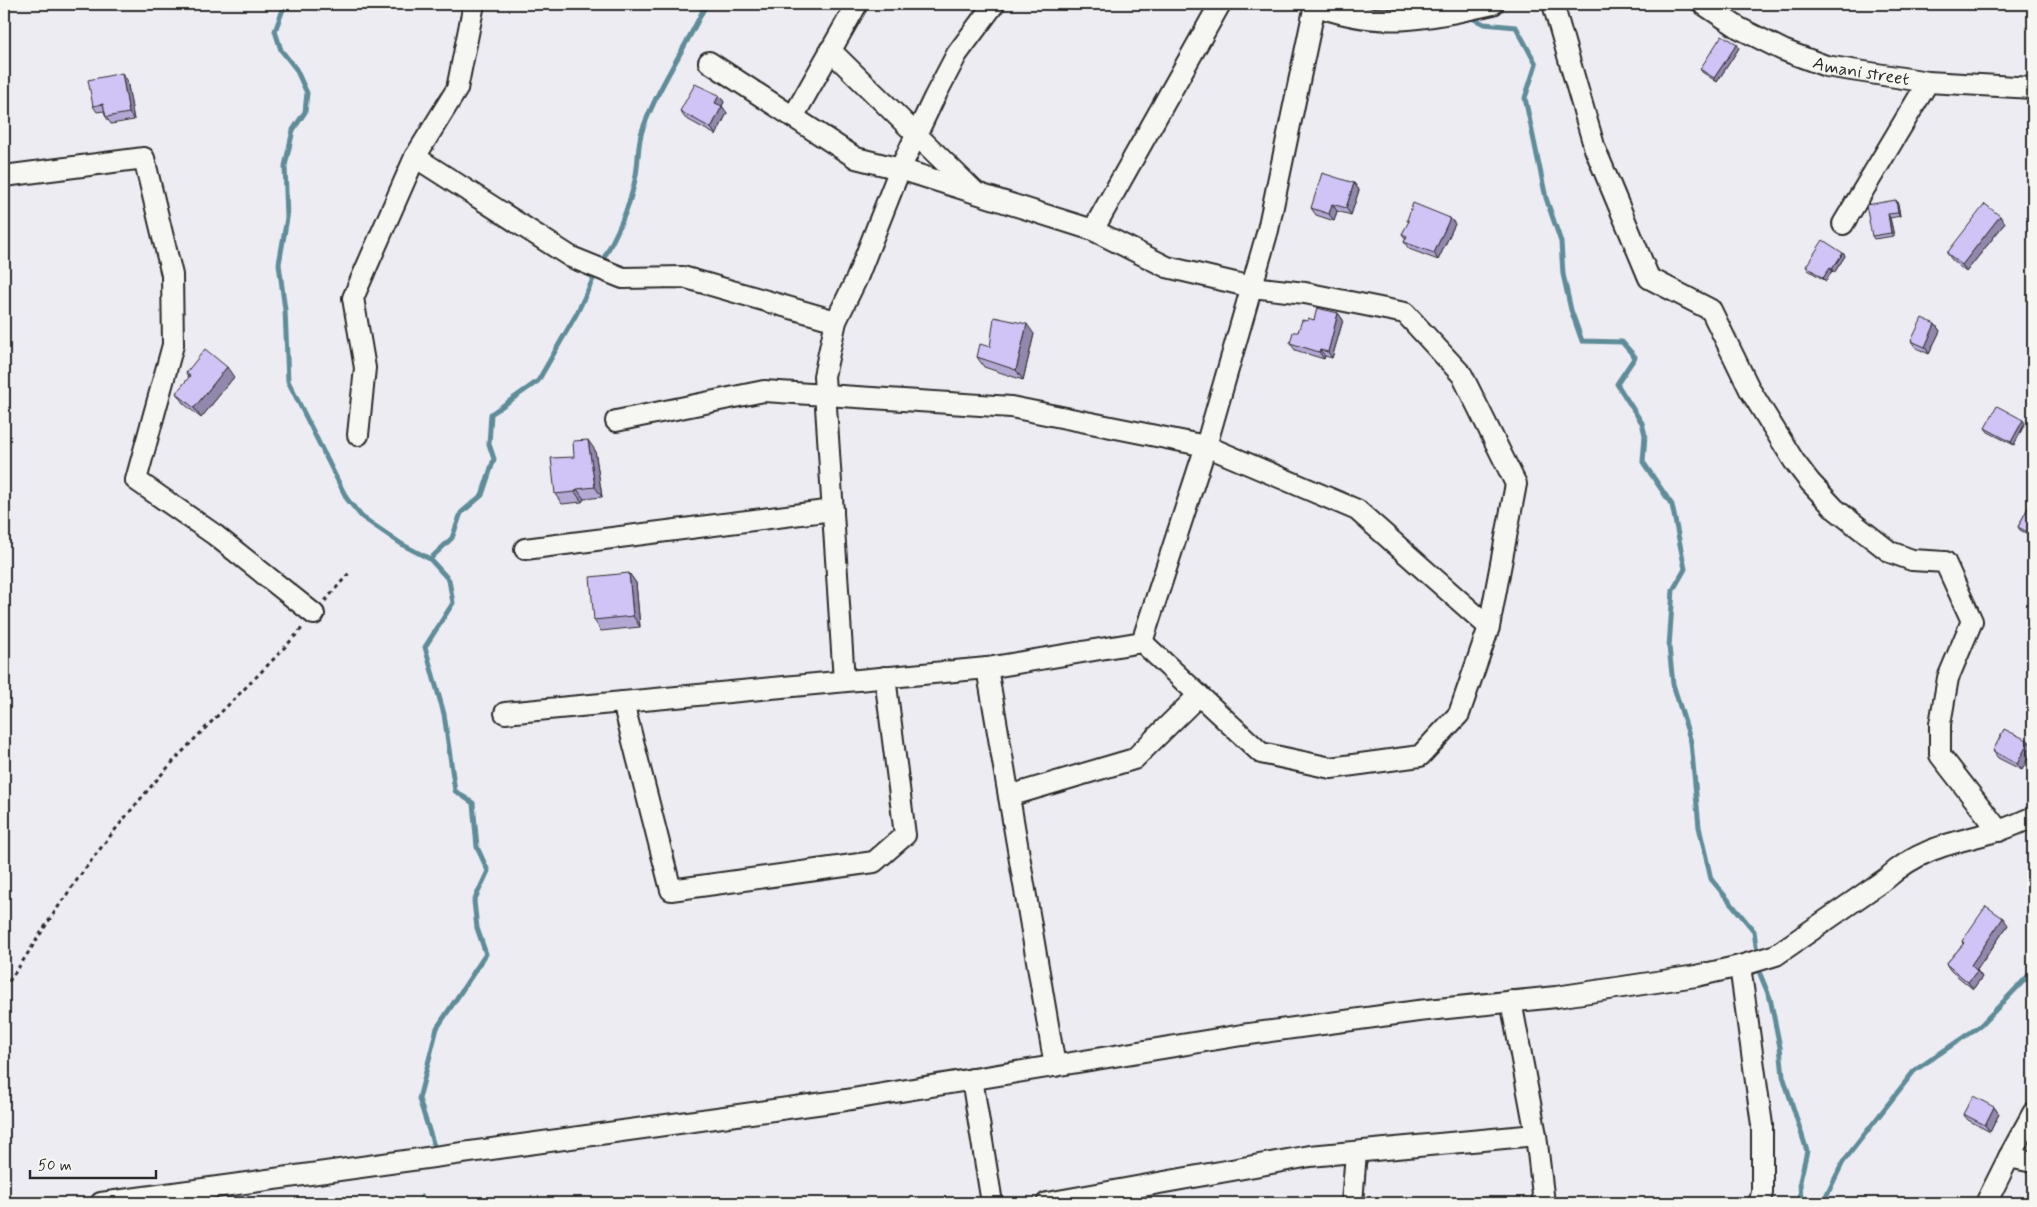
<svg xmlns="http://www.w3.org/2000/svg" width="2037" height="1207" viewBox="0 0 2037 1207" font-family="Mynerve,sans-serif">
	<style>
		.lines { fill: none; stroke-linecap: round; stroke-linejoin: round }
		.stream { stroke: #5f8c99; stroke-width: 5 }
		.minor-casing { stroke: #2b2b2b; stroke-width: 24 }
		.path { stroke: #2b2b2b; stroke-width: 3; stroke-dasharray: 4 4; stroke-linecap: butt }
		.minor { stroke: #f6f6f2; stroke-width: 20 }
		.wall { fill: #b3a8d3; stroke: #2b2b2b }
		.shaded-wall { fill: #9288ac; stroke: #2b2b2b }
		.building { fill: #d0c3f5; stroke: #2b2b2b }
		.labels { text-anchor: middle; stroke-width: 5; stroke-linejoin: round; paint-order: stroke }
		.street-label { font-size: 18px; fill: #2b2b2b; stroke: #f6f6f2 }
	</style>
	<rect width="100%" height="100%" fill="#eeecf3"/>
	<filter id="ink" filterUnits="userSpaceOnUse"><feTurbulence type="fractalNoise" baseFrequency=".02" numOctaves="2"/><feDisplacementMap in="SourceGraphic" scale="10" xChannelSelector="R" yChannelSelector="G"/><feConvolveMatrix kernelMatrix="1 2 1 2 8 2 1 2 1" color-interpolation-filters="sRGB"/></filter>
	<g filter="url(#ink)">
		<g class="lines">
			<!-- stream -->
			<g class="stream">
				<path d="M285,4L275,31L281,50L296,69L307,93L305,112L293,130L285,166L287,218L279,264L285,310L288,381L347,499L362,517L403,545L430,559L449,580L453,603L425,647L444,714L455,791L473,803L477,847L488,871L474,901L477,928L486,954L437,1028L419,1099L435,1149"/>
				<path d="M1468,16L1484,24L1516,27L1536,64L1525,98L1546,198L1561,242L1563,274L1571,310L1582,341L1622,342L1635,357L1617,384L1642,423L1645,435L1643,462L1672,505L1685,569L1673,590L1669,647L1673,684L1691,742L1699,827L1711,879L1754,931L1756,946"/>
				<path d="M600,265C615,238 629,210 635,180C639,164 637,146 642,131C659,84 686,48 706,4"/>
				<path d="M430,559L452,538L461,513L482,495L494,459L489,444L491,414L538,381L577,313L596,273"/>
				<path d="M1760,974L1770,998L1780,1047L1783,1076L1807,1151L1800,1181L1801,1203"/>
				<path d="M418,1203L422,1197"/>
				<path d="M1823,1203L1843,1162L1914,1071L1980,1026L2033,971"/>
			</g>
			<defs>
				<g id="minor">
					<path d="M1312,4C1379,30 1426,19 1493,4"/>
					<path d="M1553,4L1595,149L1649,278L1711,310L1750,390L1794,461L1810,482L1835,509L1890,552L1912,560L1945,562L1972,621L1948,678L1940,724V755L1999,831"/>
					<path id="s1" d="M1703,4L1739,28L1783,50L1826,66L1928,82L2033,88"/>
					<path d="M830,50L974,191"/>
					<path d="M709,62L856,158L900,169L1093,230L1167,267L1252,287L1305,293L1405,313L1462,375L1516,484L1489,627L1459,714L1420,756L1331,768L1261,753L1142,642"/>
					<path d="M793,117L857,4"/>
					<path d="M415,157L571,257L623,278L683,277L836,321"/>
					<path d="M4,176L144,158L172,275L173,345L136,480L215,535L314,614"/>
					<path d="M1843,224L1928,82"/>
					<path d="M1093,230L1220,4"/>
					<path d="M616,421L764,391L1011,407L1206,446L1357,510L1489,627"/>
					<path d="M358,435L365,368L353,298L415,157L457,89L474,4"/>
					<path d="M525,549L833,510"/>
					<path d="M987,668L1055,1066"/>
					<path d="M844,681L824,376L836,321L857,278L900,169L934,98L957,54L994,4"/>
					<path d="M623,702L671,890L874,862L905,835L885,677"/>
					<path d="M505,713L987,668L1142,642L1206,446L1268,230L1315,5"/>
					<path d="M1009,796L1134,759L1199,695"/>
					<path d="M1740,966L1762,1125V1193L1759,1203"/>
					<path d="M1511,1001L1536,1135L1544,1203"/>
					<path d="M972,1079L992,1203"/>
					<path d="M2009,1157L2033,1113"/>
					<path d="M101,1203L846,1100L1242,1035L1418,1011L1556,997L1696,976L1740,966L1776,955L1887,878C1921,847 1955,843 1997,831C2009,828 2021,822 2033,817"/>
					<path d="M1047,1203L1310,1156L1536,1135"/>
					<path d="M1352,1203L1356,1152"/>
					<path d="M1986,1203L2009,1157L2033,1162"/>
				</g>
			</defs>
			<!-- minor casing -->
			<use href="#minor" class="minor-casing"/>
			<!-- path -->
			<g class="path">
				<path d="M325,601L349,573"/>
				<path d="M4,988C25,960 41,931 61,903C88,863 118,825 149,789C197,732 254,683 303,627"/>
			</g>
			<!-- minor -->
			<use href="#minor" class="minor"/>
		</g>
		<!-- wall -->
		<g class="wall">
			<path d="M1739,48L1717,82L1702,72L1700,69Z"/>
			<path d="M122,73L127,80L134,120L111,124L106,117L104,111L97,112L93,106Z"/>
			<path d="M719,95L724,102L722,106L727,113L716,135L685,118L680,111Z"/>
			<path d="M1354,183L1359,190L1351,215L1337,211L1334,221L1316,215L1311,208Z"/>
			<path d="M1896,200L1898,204L1900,216L1890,218L1894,236L1874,239L1872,236Z"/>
			<path d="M1450,218L1455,224L1438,260L1409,249L1404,242L1406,239L1402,234L1409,223L1407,220Z"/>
			<path d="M2005,223L1966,272L1952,260L1947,253Z"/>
			<path d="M1843,253L1845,256L1834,273L1832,271L1826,281L1808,270L1806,266Z"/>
			<path d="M1338,313L1343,320L1332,358L1325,356L1324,359L1295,350L1290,343L1298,332L1308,321Z"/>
			<path d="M1935,324L1940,331L1929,354L1916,348L1911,341Z"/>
			<path d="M1034,334L1023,380L984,367L977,357L990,347Z"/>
			<path d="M186,373L234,377L201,418L183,403L176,393L189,378Z"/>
			<path d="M2025,423L2014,445L1988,432L1985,428Z"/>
			<path d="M595,450L602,497L584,499L582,502L562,504L555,494L574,457Z"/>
			<path d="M2033,498V537L2020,530L2018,527Z"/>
			<path d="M629,573L636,583L640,627L601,631L594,620Z"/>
			<path d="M2033,747L2022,770L1998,758L1993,751Z"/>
			<path d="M2008,925L1977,970L1982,977L1973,989L1951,971L1946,964L1963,944L1962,941Z"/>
			<path d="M1994,1107L1999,1114L1990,1132L1968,1120L1963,1114Z"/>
		</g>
		<!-- shaded-wall -->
		<g class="shaded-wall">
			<path d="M1737,44L1739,48L1717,82L1714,78Z"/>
			<path d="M122,73L127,80L134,120L129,113Z"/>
			<path d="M719,95L724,102L720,110L715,103Z"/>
			<path d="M722,106L727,113L716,135L711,128Z"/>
			<path d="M1354,183L1359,190L1351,215L1346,208Z"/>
			<path d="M1896,200L1898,204L1900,216L1898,213Z"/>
			<path d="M1332,204L1337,211L1334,221L1329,214Z"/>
			<path d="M1888,214L1890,218L1894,236L1891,233Z"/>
			<path d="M2000,216L2005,223L1966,272L1962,265Z"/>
			<path d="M1450,218L1455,224L1438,260L1434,253Z"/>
			<path d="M1843,253L1845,256L1834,273L1832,269Z"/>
			<path d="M1830,268L1832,271L1826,281L1823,278Z"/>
			<path d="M1338,313L1343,320L1332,358L1328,352Z"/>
			<path d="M1027,324L1034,334L1023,380L1016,370Z"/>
			<path d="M1935,324L1940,331L1929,354L1925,347Z"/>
			<path d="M1320,350L1325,356L1324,359L1319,352Z"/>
			<path d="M227,367L234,377L201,418L194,408Z"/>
			<path d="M2023,420L2025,423L2014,445L2011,442Z"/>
			<path d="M588,440L595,450L602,497L595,487Z"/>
			<path d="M577,489L584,499L582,502L575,492Z"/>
			<path d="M629,573L636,583L640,627L633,616Z"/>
			<path d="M2029,741L2033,748L2022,770L2017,764Z"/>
			<path d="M2003,918L2008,925L1975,972L1971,965Z"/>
			<path d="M1977,971L1982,977L1973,989L1968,982Z"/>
			<path d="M1994,1107L1999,1114L1990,1132L1985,1125Z"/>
		</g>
		<!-- building -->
		<g class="building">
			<path d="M1722,35L1737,44L1714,78L1700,69Z"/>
			<path d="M122,73L129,113L106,117L103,104L93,106L88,80Z"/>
			<path d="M695,84L719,95L715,103L722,106L711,128L680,111Z"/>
			<path d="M1322,173L1354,183L1346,208L1332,204L1329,214L1311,208Z"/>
			<path d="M1896,200L1898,213L1888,214L1891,233L1872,236L1866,205Z"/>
			<path d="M1413,203L1450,218L1434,253L1404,242L1407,236L1402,234L1409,221L1407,220Z"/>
			<path d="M1985,204L2000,216L1962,265L1947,253Z"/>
			<path d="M1823,240L1843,253L1832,269L1830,268L1823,278L1806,266Z"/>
			<path d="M1317,308L1338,313L1328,352L1320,350L1319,352L1290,343L1293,332H1298L1302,320L1308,321V318L1314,320Z"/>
			<path d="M994,317L1027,324L1016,370L977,357L980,344L990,347Z"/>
			<path d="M1922,318L1935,324L1925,347L1911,341Z"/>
			<path d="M205,349L227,367L194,408L176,393L190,376L186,373Z"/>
			<path d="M1997,406L2023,420L2011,442L1985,428Z"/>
			<path d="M588,440L595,487L577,489L575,492L555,494L551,458L574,457L573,441Z"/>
			<path d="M2033,498V535L2018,527Z"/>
			<path d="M629,573L633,616L594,620L590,577Z"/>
			<path d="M2004,729L2029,741L2017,764L1993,751Z"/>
			<path d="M1986,906L2003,918L1971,965L1977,971L1968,982L1946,964L1964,943L1962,941Z"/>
			<path d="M1973,1096L1994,1107L1985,1125L1963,1114Z"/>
		</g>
	</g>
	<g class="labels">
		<!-- street labels -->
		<g class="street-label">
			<text dy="6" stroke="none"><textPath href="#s1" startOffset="174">Amani street</textPath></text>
		</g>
	</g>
	<!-- margin -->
	<rect width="2037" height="1207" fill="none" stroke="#f6f6f2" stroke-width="20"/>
	<rect x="10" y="10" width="2017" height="1187" fill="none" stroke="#2b2b2b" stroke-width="2" filter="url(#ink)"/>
	<!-- scale -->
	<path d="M30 1170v8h126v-8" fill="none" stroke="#2b2b2b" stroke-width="2.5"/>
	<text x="38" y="1170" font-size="15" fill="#2b2b2b" stroke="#f6f6f2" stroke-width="4" paint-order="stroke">50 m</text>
</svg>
